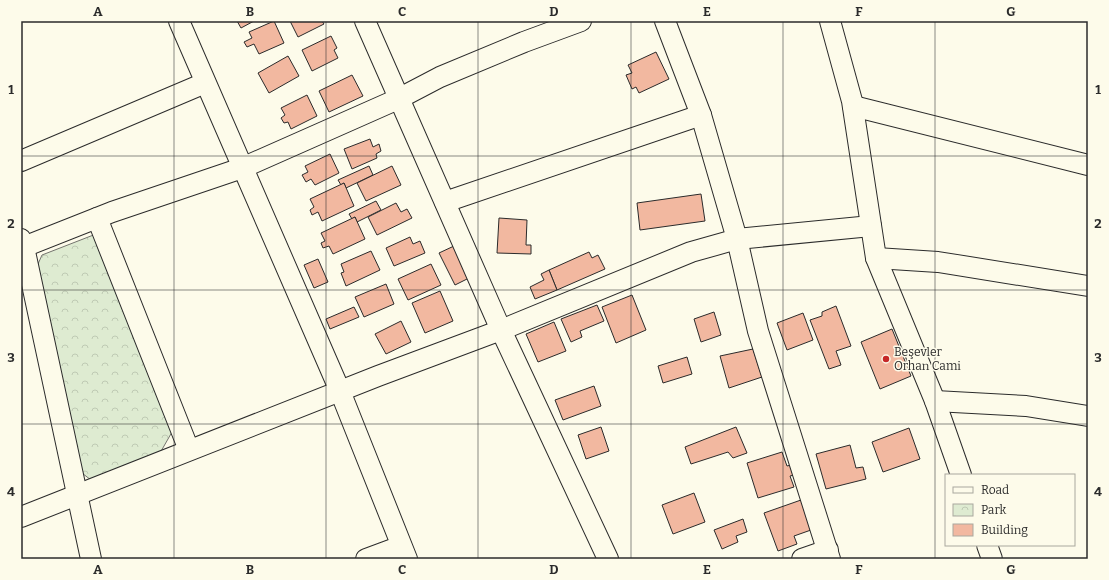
<svg xmlns="http://www.w3.org/2000/svg" width="1109" height="580" viewBox="0 0 1109 580" font-family="Bitter,serif">
	<style>
		.park { fill: url(#park-crowns); stroke: #74746e }
		.building { fill: #f2b8a0; stroke: #2b2b2b }
		.lines { fill: none; stroke-linecap: round; stroke-linejoin: round }
		.minor-casing { stroke: #2b2b2b; stroke-width: 22 }
		.minor { stroke: #fdfbea; stroke-width: 20 }
		.grid { fill: none; stroke: #2b2b2b; stroke-width: 1; stroke-opacity: 0.55 }
		.poi-dot { fill: #c62828; stroke: #fdfbea; stroke-width: 1.5 }
		.labels { text-anchor: middle; stroke-width: 3; stroke-linejoin: round; paint-order: stroke }
		.poi-label { font-size: 12px; fill: #2b2b2b; stroke: #fdfbea; text-anchor: start }
		.neatline { fill: none; stroke: #2b2b2b; stroke-width: 1.5 }
		.grid-label { font-size: 13px; text-anchor: middle; font-weight: bold; fill: #2b2b2b }
	</style>
	<defs>
		<pattern id="park-crowns" width="20" height="18" patternUnits="userSpaceOnUse"><rect width="20" height="18" fill="#deebd1"/><path d="M2 6a3 3 0 1 1 6 0M12 15a3 3 0 1 1 6 0" fill="none" stroke="#bfcab4"/></pattern>
	</defs>
	<rect width="100%" height="100%" fill="#fdfbea"/>
	<!-- park -->
	<path class="park" d="M96,234L172,432L160,453L91,480L78,470L34,273L42,255Z"/>
	<!-- building -->
	<g class="building">
		<path d="M237,21H254L241,28Z"/>
		<path d="M274,21L284,43L259,54L254,44L247,47L244,42L252,38L249,32Z"/>
		<path d="M290,21H322L324,24L298,37Z"/>
		<path d="M331,36L337,48L334,50L338,58L312,71L302,50Z"/>
		<path d="M656,52L669,79L639,93L636,87L632,89L626,75L632,73L628,65Z"/>
		<path d="M288,56L299,76L269,93L258,73Z"/>
		<path d="M352,75L363,96L329,112L319,91Z"/>
		<path d="M307,95L317,116L291,129L288,122L284,123L281,118L285,115L281,108Z"/>
		<path d="M370,139L373,147L379,144L381,151L376,154L377,158L352,169L344,149Z"/>
		<path d="M330,154L339,173L315,185L311,179L306,182L302,175L308,172L305,166Z"/>
		<path d="M369,166L373,175L346,188L344,183L341,185L338,180Z"/>
		<path d="M392,166L401,185L366,201L357,183Z"/>
		<path d="M344,183L354,206L322,221L318,212L312,215L310,210L314,207L310,199Z"/>
		<path d="M701,194L705,221L640,230L637,203Z"/>
		<path d="M376,201L381,210L357,222L355,217L352,219L349,214Z"/>
		<path d="M396,203L401,212L407,209L412,218L377,235L368,217Z"/>
		<path d="M355,217L365,239L333,254L329,246L323,248L321,243L325,241L321,233Z"/>
		<path d="M499,218L527,220L526,245H531V254L497,253Z"/>
		<path d="M410,237L413,244L420,241L425,253L394,266L386,248Z"/>
		<path d="M454,246L469,278L455,285L439,253Z"/>
		<path d="M371,251L380,270L346,286L341,273L344,272L341,264Z"/>
		<path d="M589,252L592,258L598,255L605,269L557,290L549,270Z"/>
		<path d="M318,259L328,282L314,288L304,265Z"/>
		<path d="M431,264L441,285L408,300L398,279Z"/>
		<path d="M549,270L557,290L535,299L530,287L544,280L541,274Z"/>
		<path d="M386,284L394,304L364,317L355,297Z"/>
		<path d="M440,291L453,321L425,333L412,303Z"/>
		<path d="M632,295L646,330L616,343L602,307Z"/>
		<path d="M597,305L604,321L580,331L582,337L571,342L561,319Z"/>
		<path d="M836,306L851,346L836,351L841,365L829,369L810,320L822,316V312Z"/>
		<path d="M354,307L359,317L330,329L326,319Z"/>
		<path d="M714,312L721,335L701,342L694,319Z"/>
		<path d="M803,313L813,340L787,350L777,323Z"/>
		<path d="M401,321L411,342L386,354L375,334Z"/>
		<path d="M554,322L566,351L538,362L526,334Z"/>
		<path d="M892,329L911,376L880,389L861,342Z"/>
		<path d="M753,349L762,377L729,388L720,356Z"/>
		<path d="M687,357L692,374L663,383L658,366Z"/>
		<path d="M594,386L601,406L563,420L555,400Z"/>
		<path d="M601,427L609,451L586,459L578,435Z"/>
		<path d="M736,427L747,453L733,458L728,452L691,464L685,447Z"/>
		<path d="M909,428L920,459L883,472L872,442Z"/>
		<path d="M850,445L856,468L863,467L866,479L826,489L816,454Z"/>
		<path d="M782,452L787,466L791,465L794,475L790,476L794,487L758,498L747,463Z"/>
		<path d="M694,493L705,522L673,534L662,505Z"/>
		<path d="M801,500L811,530L794,536L797,544L778,551L764,513Z"/>
		<path d="M743,519L747,532L736,536L738,542L722,549L714,530Z"/>
	</g>
	<g class="lines">
		<defs>
			<g id="minor">
				<path d="M179,21L340,391L407,559"/>
				<path d="M365,21L501,330L608,559"/>
				<path d="M665,21L701,115L737,239L758,331L830,559"/>
				<path d="M830,21L852,101L876,258L935,401L961,475"/>
				<path d="M853,106L1088,165"/>
				<path d="M21,161L205,83"/>
				<path d="M445,202L701,115"/>
				<path d="M97,218L189,450"/>
				<path d="M21,239L24,247L91,559"/>
				<path d="M21,248L112,212L242,168L398,99L440,77L524,42L581,21"/>
				<path d="M876,258L938,262L1088,286"/>
				<path d="M935,401L1026,406L1088,416"/>
				<path d="M21,517L378,376L501,330L691,252L737,239L871,226"/>
				<path d="M987,545L992,559"/>
				<path d="M366,559L401,546"/>
				<path d="M802,559L828,550"/>
			</g>
		</defs>
		<!-- minor casing -->
		<use href="#minor" class="minor-casing"/>
		<!-- minor -->
		<use href="#minor" class="minor"/>
	</g>
	<!-- grid -->
	<path class="grid" d="M174,21V559M326,21V559M478,21V559M631,21V559M783,21V559M935,21V559M21,156H1088M21,290H1088M21,424H1088"/>
	<!-- markers -->
	<circle class="poi-dot" cx="886" cy="359" r="4"/>
	<g class="labels">
		<!-- poi labels -->
		<g class="poi-label">
			<text x="894" y="356">Beşevler<tspan x="894" dy="14">Orhan Cami</tspan></text>
		</g>
	</g>
	<!-- border -->
	<rect width="1109" height="580" fill="none" stroke="#fdfbea" stroke-width="44"/>
	<!-- legend -->
	<rect x="945" y="474" width="130" height="72" fill="#fdfbea" stroke="#a9a89e"/>
	<rect x="953" y="487" width="20" height="6" fill="#fdfbea" stroke="#a9a89e"/>
	<text x="981" y="494" font-size="12" fill="#2b2b2b">Road</text>
	<rect x="953" y="504" width="20" height="12" fill="url(#park-crowns)" stroke="#a9a89e"/>
	<text x="981" y="514" font-size="12" fill="#2b2b2b">Park</text>
	<rect x="953" y="524" width="20" height="12" fill="#f2b8a0" stroke="#a9a89e"/>
	<text x="981" y="534" font-size="12" fill="#2b2b2b">Building</text>
	<rect x="22" y="22" width="1065" height="536" class="neatline"/>
	<g class="grid-label">
		<text x="98" y="16">A</text>
		<text x="250" y="16">B</text>
		<text x="402" y="16">C</text>
		<text x="554" y="16">D</text>
		<text x="707" y="16">E</text>
		<text x="859" y="16">F</text>
		<text x="1011" y="16">G</text>
		<text x="11" y="94">1</text>
		<text x="1098" y="94">1</text>
		<text x="11" y="228">2</text>
		<text x="1098" y="228">2</text>
		<text x="11" y="362">3</text>
		<text x="1098" y="362">3</text>
		<text x="11" y="496">4</text>
		<text x="1098" y="496">4</text>
		<text x="98" y="574">A</text>
		<text x="250" y="574">B</text>
		<text x="402" y="574">C</text>
		<text x="554" y="574">D</text>
		<text x="707" y="574">E</text>
		<text x="859" y="574">F</text>
		<text x="1011" y="574">G</text>
	</g>
</svg>
